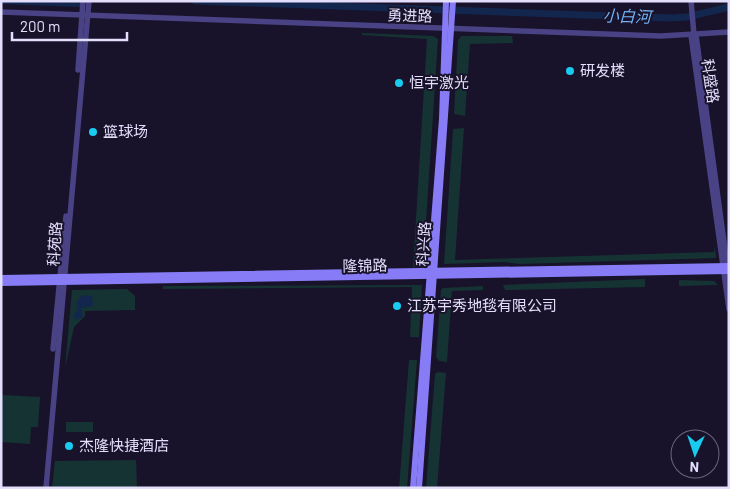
<svg xmlns="http://www.w3.org/2000/svg" width="730" height="489" viewBox="0 0 730 489" font-family="Barlow,'Noto Sans SC',sans-serif">
	<style>
		.green { fill: #163333 }
		.water { fill: #13264e }
		.lines { fill: none; stroke-linecap: round; stroke-linejoin: round }
		.river { stroke: #13264e; stroke-width: 7 }
		.tertiary { stroke: #494285; stroke-width: 5.5 }
		.secondary { stroke: #877cf6; stroke-width: 6 }
		.poi-dot { fill: #18cbef; stroke: #18132a; stroke-width: 2 }
		.labels { text-anchor: middle; stroke-width: 4; stroke-linejoin: round; paint-order: stroke }
		.street-label { font-size: 15px; fill: #e4defd; stroke: #18132a }
		.poi-label { font-size: 15px; fill: #e4defd; stroke: #18132a; text-anchor: start }
		.water-label { font-size: 16px; font-style: italic; fill: #74b1f5; stroke: #18132a }
	</style>
	<rect width="100%" height="100%" fill="#18132a"/>
	<!-- green -->
	<g class="green">
		<path d="M362,33L433,36L438,39L423,267H413L427,39L362,35Z"/>
		<path d="M461,36H512L513,43L470,44L465,116L454,114L458,40Z"/>
		<path d="M464,128L455,260L714,252L715,246L716,258L519,264L504,262L444,264L453,129Z"/>
		<path d="M645,279V287L505,290L503,285Z"/>
		<path d="M679,280L714,281L718,285L679,286Z"/>
		<path d="M422,285L419,337H410L412,287L163,289V286Z"/>
		<path d="M483,286V290L452,291L447,362L439,361L436,357L441,290L443,288Z"/>
		<path d="M127,289L135,296V310L85,311V316L74,327L65,368L72,290Z"/>
		<path d="M409,360H417L407,488H399Z"/>
		<path d="M438,372L446,373L437,488H426L435,374Z"/>
		<path d="M1,395L40,397L38,427H31L30,444L1,442Z"/>
		<rect x="66" y="422" width="27" height="10"/>
		<path d="M136,460L137,488H52L55,461Z"/>
	</g>
	<!-- water -->
	<g class="water">
		<path d="M1,1H80V7L1,4Z"/>
		<path d="M83,295L92,296L93,306L81,308L83,317L75,320L74,314L78,310L76,302Z"/>
	</g>
	<g class="lines">
		<!-- river -->
		<path class="river" d="M195,1L671,18L687,17L729,7"/>
		<!-- tertiary -->
		<g class="tertiary">
			<path d="M691,1L694,35"/>
			<path d="M1,12L661,36L729,32"/>
			<path d="M691,35L729,309"/>
			<path d="M696,35L729,279"/>
			<path d="M78,70L83,1"/>
			<path d="M53,349L66,216"/>
			<path d="M46,488L89,1"/>
		</g>
		<!-- secondary -->
		<g class="secondary">
			<path d="M1,278L729,266"/>
			<path d="M1,283L729,271"/>
			<path d="M413,488L442,119L446,1"/>
			<path d="M419,488L453,1"/>
		</g>
	</g>
	<!-- markers -->
	<g class="poi-dot">
		<circle cx="570" cy="71" r="5"/>
		<circle cx="399" cy="83" r="5"/>
		<circle cx="93" cy="132" r="5"/>
		<circle cx="397" cy="306" r="5"/>
		<circle cx="69" cy="446" r="5"/>
	</g>
	<g class="labels">
		<!-- street labels -->
		<g class="street-label">
			<text transform="translate(410 16) rotate(2)" y="5">勇进路</text>
			<text transform="translate(710 81) rotate(82)" y="5">科盛路</text>
			<text transform="translate(55 244) rotate(-86)" y="5">科苑路</text>
			<text transform="translate(424 244) rotate(-86)" y="5">科兴路</text>
			<text transform="translate(365 266) rotate(-1)" y="5">隆锦路</text>
		</g>
		<!-- poi labels -->
		<g class="poi-label">
			<text x="580" y="76">研发楼</text>
			<text x="409" y="88">恒宇激光</text>
			<text x="103" y="137">篮球场</text>
			<text x="407" y="311">江苏宇秀地毯有限公司</text>
			<text x="79" y="451">杰隆快捷酒店</text>
		</g>
		<!-- water labels -->
		<g class="water-label">
			<text transform="translate(627 16) rotate(2)" y="6">小白河</text>
		</g>
	</g>
	<!-- border -->
	<rect width="730" height="489" fill="none" stroke="#e4defd" stroke-width="5"/>
	<!-- north arrow -->
	<g transform="translate(695 454) rotate(183)"><circle r="24" fill="#18132a" stroke="#6a647e"/>
	<path d="M0-4L9 19L0 12L-9 19Z" fill="#18cbef"/>
	<text y="-8" font-size="14" font-weight="bold" text-anchor="middle" fill="#e4defd">N</text>
	</g>
	<!-- scale -->
	<path d="M12 32v8h115v-8" fill="none" stroke="#e4defd" stroke-width="2.5"/>
	<text x="20" y="32" font-size="15" fill="#e4defd" stroke="#18132a" stroke-width="4" paint-order="stroke">200 m</text>
</svg>
